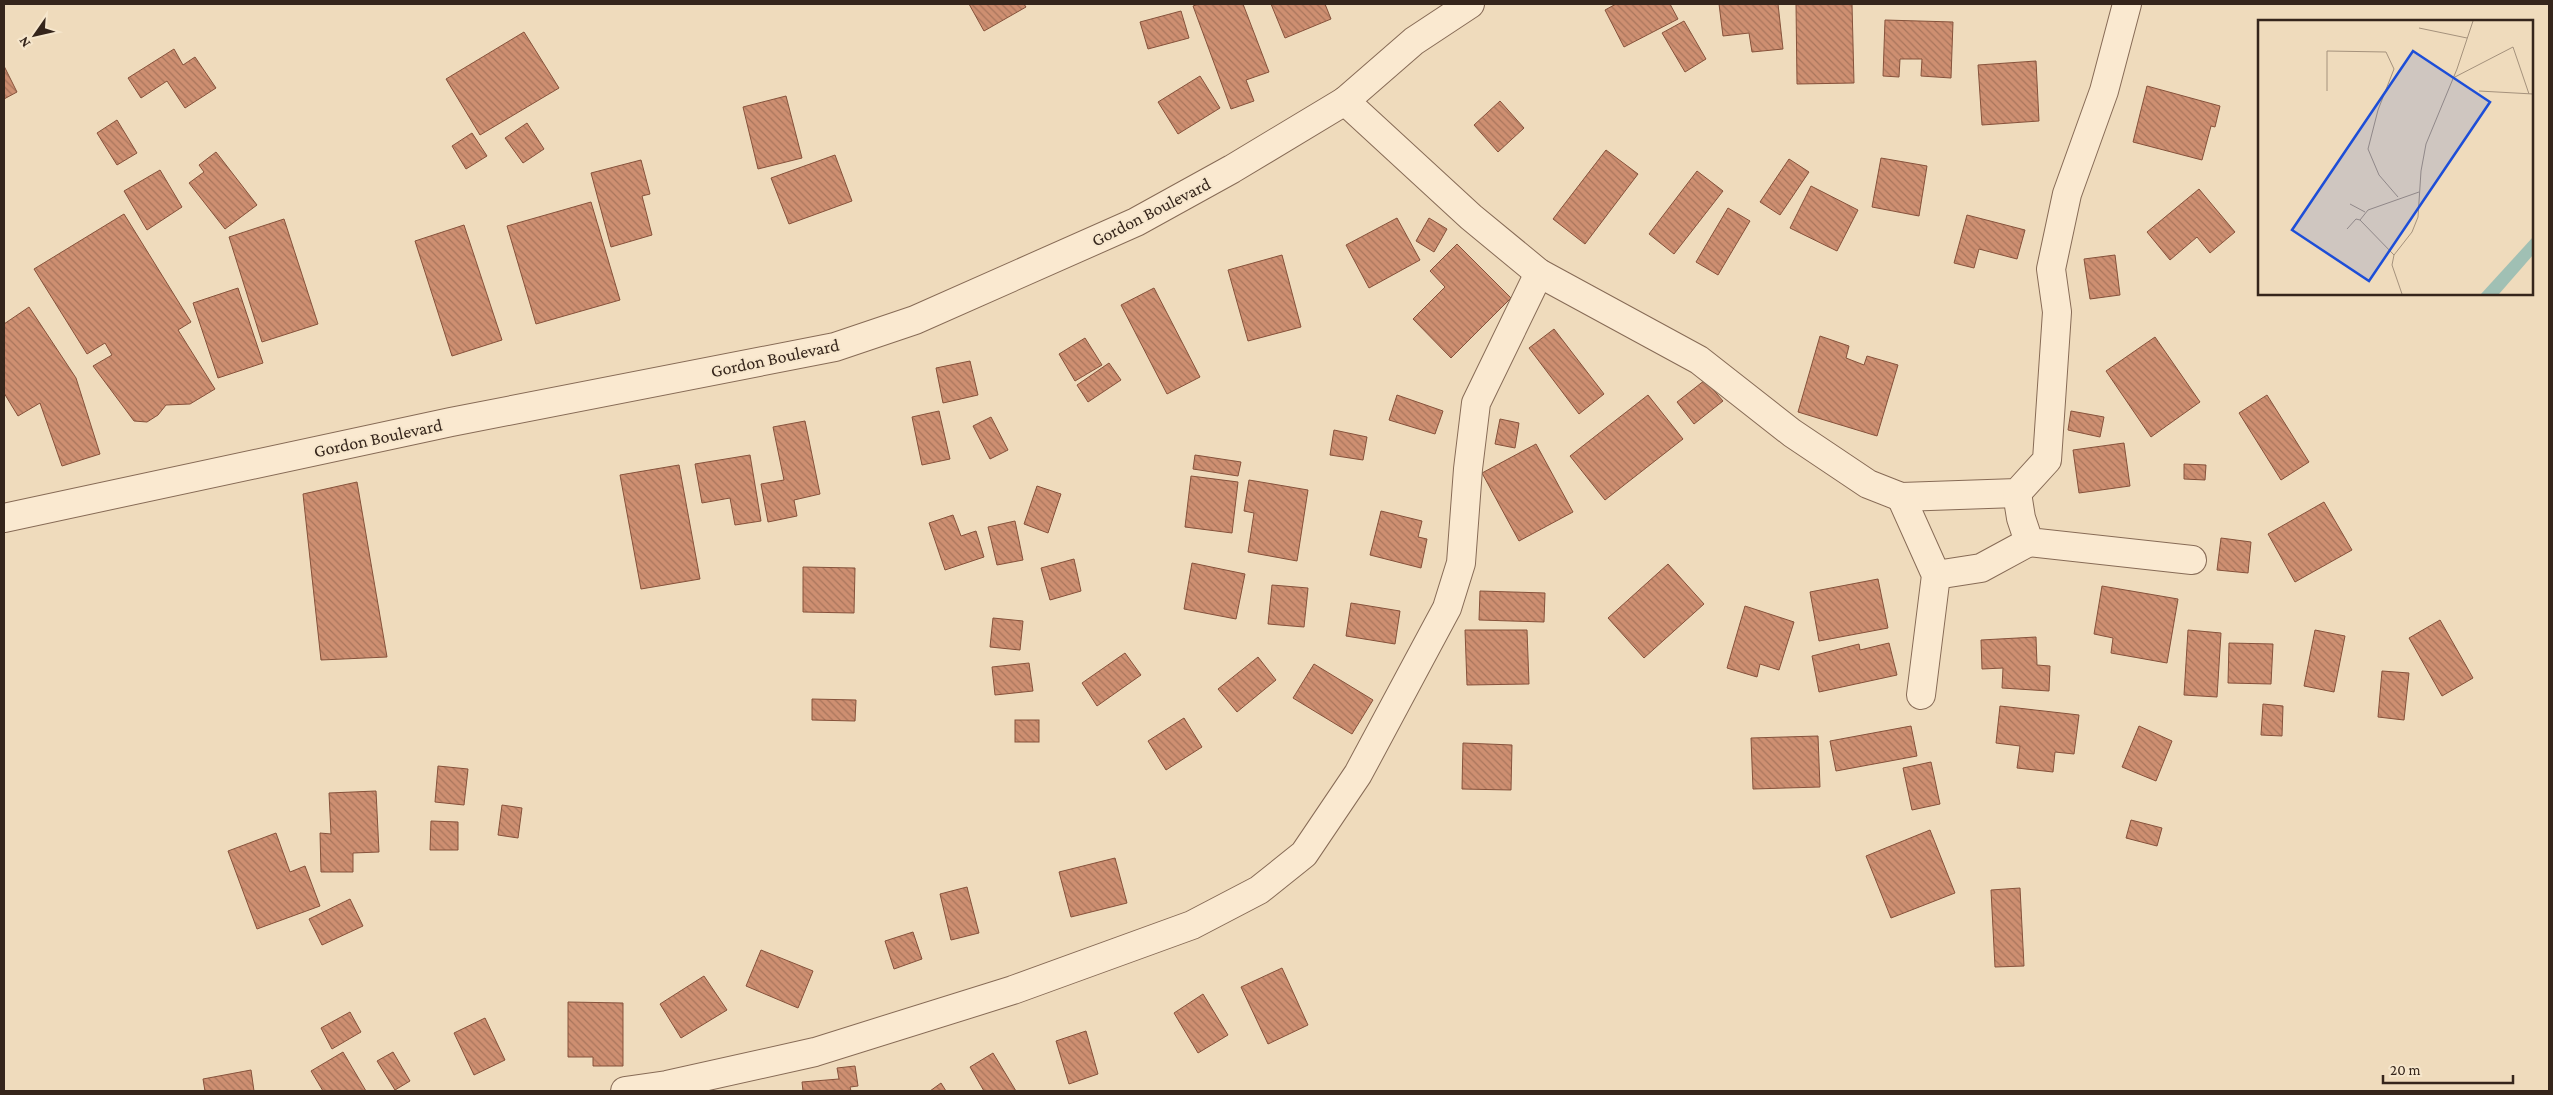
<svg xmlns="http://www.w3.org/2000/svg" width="2553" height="1095" viewBox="0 0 2553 1095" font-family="'Crimson Pro',serif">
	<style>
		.building { fill: url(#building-back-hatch); stroke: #86523b }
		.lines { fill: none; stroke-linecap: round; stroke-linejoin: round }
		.minor-casing { stroke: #876b56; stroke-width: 30 }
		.tertiary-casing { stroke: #876b56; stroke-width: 30 }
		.minor { stroke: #fae9d0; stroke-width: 28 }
		.tertiary { stroke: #fae9d0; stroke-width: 28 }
		.labels { text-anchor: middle; stroke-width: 4; stroke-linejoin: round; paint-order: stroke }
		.street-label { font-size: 18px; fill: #35251b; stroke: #f6e6cc }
		.inset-road { fill: none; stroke: #a5927c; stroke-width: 1 }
		.view { fill: #1d4ed8; fill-opacity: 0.15; stroke: #1d4ed8; stroke-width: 2.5 }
		.inset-edge { fill: none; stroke: #35251b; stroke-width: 2.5 }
	</style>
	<defs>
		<pattern id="building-back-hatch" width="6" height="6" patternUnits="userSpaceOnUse" patternTransform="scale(1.25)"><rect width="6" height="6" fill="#ce8f71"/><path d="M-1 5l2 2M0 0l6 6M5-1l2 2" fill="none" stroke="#a8755c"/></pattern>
	</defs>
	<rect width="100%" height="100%" fill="#efdbbc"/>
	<!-- building -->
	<g class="building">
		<path d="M969,4H1024L1026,7L984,31Z"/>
		<path d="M1199,4H1243L1269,72L1246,80L1254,101L1231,109L1193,6Z"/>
		<path d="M1271,4H1325L1331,19L1285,38Z"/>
		<path d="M1616,4H1670L1678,19L1624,47L1605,10Z"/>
		<path d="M1719,4H1778L1783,49L1752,52L1749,33L1723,36Z"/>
		<path d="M1796,4H1852L1854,83L1797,84Z"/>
		<path d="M1181,11L1189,38L1148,49L1140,22Z"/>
		<path d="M1885,20L1953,22L1951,78L1921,76L1922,59H1900L1899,77L1883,76Z"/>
		<path d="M1684,21L1706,59L1685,72L1662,33Z"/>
		<path d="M524,32L559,88L480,135L446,79Z"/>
		<path d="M174,49L183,65L195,57L216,88L185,108L167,81L141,98L128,78Z"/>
		<path d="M2036,61L2039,121L1982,125L1978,65Z"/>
		<path d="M4,66L17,92L4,99Z"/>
		<path d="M1200,76L1220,108L1178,134L1158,102Z"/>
		<path d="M2147,86L2220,106L2215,127L2211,126L2202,160L2133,142Z"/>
		<path d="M786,96L802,158L758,169L743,107Z"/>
		<path d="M1500,101L1524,128L1498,152L1474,125Z"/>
		<path d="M117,120L137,153L117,165L97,133Z"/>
		<path d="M527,123L544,149L523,163L505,138Z"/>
		<path d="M472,133L487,156L466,169L452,146Z"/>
		<path d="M1606,150L1638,174L1585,244L1553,219Z"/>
		<path d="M216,152L257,205L225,229L189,183L204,172L199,165Z"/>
		<path d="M835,155L852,201L789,224L771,178Z"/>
		<path d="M1881,158L1927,166L1919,216L1872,207Z"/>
		<path d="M1789,159L1809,172L1780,215L1760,202Z"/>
		<path d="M641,160L650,194L642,196L652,235L611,247L591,173Z"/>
		<path d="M160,170L182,207L147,230L124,191Z"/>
		<path d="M1697,171L1723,191L1674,254L1649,234Z"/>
		<path d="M1811,186L1858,210L1837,251L1790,228Z"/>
		<path d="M2199,189L2235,232L2210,253L2197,237L2170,260L2147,232Z"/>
		<path d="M591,202L620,300L536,324L507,226Z"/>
		<path d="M1728,208L1750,221L1718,275L1696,262Z"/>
		<path d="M124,214L191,322L178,330L215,389L190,404L166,405L158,415L147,422L134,421L93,366L112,355L105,343L87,354L34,269Z"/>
		<path d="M1967,215L2025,230L2017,259L1979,249L1974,268L1954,263Z"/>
		<path d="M1397,218L1420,260L1369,288L1346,245Z"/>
		<path d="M1429,218L1447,229L1434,252L1416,241Z"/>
		<path d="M284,219L318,324L262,342L229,237Z"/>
		<path d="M464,225L502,340L452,356L415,241Z"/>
		<path d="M1457,244L1511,298L1451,358L1413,319L1445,287L1430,271Z"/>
		<path d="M1282,255L1301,327L1248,341L1228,270Z"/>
		<path d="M2115,255L2120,295L2090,299L2084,259Z"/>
		<path d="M238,288L263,363L218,378L193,303Z"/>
		<path d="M1154,288L1200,377L1167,394L1121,305Z"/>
		<path d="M29,307L76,378L100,454L62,466L40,403L18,416L4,393V324Z"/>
		<path d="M1554,329L1604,394L1579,414L1529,348Z"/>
		<path d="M1820,336L1849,346L1846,358L1864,365L1867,356L1898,365L1877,436L1798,412Z"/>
		<path d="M2155,337L2200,402L2151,437L2106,371Z"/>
		<path d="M1085,338L1102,365L1075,381L1059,354Z"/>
		<path d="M970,361L978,395L943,403L936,368Z"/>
		<path d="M1109,363L1121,380L1088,402L1077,385Z"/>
		<path d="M1705,380L1723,401L1694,424L1677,402Z"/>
		<path d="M1397,395L1443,411L1435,434L1389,420Z"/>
		<path d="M1648,395L1683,439L1605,500L1570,456Z"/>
		<path d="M2267,395L2309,462L2281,480L2239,413Z"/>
		<path d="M939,411L950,459L922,465L912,417Z"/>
		<path d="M2071,411L2104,417L2100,437L2068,430Z"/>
		<path d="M991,417L1008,450L990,459L973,426Z"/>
		<path d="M1500,419L1519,423L1515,448L1495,444Z"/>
		<path d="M805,421L820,494L794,500L797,516L768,522L761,484L784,480L773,427Z"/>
		<path d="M1334,430L1367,437L1363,460L1330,455Z"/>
		<path d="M2124,443L2130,486L2079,493L2073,450Z"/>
		<path d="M1536,444L1573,512L1519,541L1482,473Z"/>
		<path d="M750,455L761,521L735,525L730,498L702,503L695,464Z"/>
		<path d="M1195,455L1241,462L1238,476L1193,469Z"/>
		<path d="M2184,464L2206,465L2205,480L2184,479Z"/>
		<path d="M679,465L700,579L641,589L620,475Z"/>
		<path d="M1191,476L1238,482L1232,533L1185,527Z"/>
		<path d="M1249,480L1308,490L1297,561L1248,552L1254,513L1244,511Z"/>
		<path d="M357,482L387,657L321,660L303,494Z"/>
		<path d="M1037,486L1061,494L1048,533L1024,524Z"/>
		<path d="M2324,502L2352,550L2295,582L2268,534Z"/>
		<path d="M1381,511L1422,521L1418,537L1427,539L1421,568L1370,555Z"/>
		<path d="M953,515L961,536L976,531L984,557L945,570L929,523Z"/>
		<path d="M1015,521L1023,560L997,565L988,527Z"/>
		<path d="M2221,538L2251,542L2248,573L2217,570Z"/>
		<path d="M1074,559L1081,591L1050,600L1041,568Z"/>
		<path d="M1192,563L1245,574L1236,619L1184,609Z"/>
		<path d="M1668,564L1704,604L1644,658L1608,618Z"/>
		<path d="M803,567L855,568L854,613L803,612Z"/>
		<path d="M1878,579L1888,628L1819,641L1810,592Z"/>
		<path d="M1272,585L1308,588L1304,627L1268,624Z"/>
		<path d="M2102,586L2178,599L2167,663L2111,653L2113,638L2094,634Z"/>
		<path d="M1480,591L1545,593L1544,622L1479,620Z"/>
		<path d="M1351,603L1400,611L1395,644L1346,636Z"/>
		<path d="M1745,606L1794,622L1779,670L1760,664L1757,677L1727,668Z"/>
		<path d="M993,618L1023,621L1020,650L990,647Z"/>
		<path d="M2440,620L2473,678L2442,696L2409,638Z"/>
		<path d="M1465,630H1527L1529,684L1467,685Z"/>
		<path d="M2188,630L2221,633L2217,697L2184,695Z"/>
		<path d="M2315,630L2345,636L2334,692L2304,686Z"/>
		<path d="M2036,637L2037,665L2050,666L2049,691L2002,688L2003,668L1982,669L1981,640Z"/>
		<path d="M1889,643L1897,675L1819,692L1812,656L1859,644L1860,650Z"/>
		<path d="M2229,643L2273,644L2271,684L2228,683Z"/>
		<path d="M1125,653L1141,675L1097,706L1082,683Z"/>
		<path d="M1258,657L1276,680L1237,712L1218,689Z"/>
		<path d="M1029,663L1033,691L995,695L992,667Z"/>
		<path d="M1314,664L1373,700L1352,734L1293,698Z"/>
		<path d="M2382,671L2409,673L2404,720L2378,717Z"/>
		<path d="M812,699L856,700L855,721L812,720Z"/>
		<path d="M2263,704L2283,706L2282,736L2261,735Z"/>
		<path d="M2000,706L2079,715L2074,754L2055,752L2053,772L2017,768L2020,746L1996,743Z"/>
		<path d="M1184,718L1202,747L1166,770L1148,741Z"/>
		<rect x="1015" y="720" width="24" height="22"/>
		<path d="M1911,726L1917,756L1836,771L1830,741Z"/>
		<path d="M2139,726L2172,741L2156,781L2122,767Z"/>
		<path d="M1818,736L1820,787L1753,789L1751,738Z"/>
		<path d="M1463,743L1512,745L1511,790L1462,789Z"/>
		<path d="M1931,762L1940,804L1912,810L1903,768Z"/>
		<path d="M438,766L468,769L464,805L435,802Z"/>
		<path d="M376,791L379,852L353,853V872H321L320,833L331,834L329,793Z"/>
		<path d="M502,805L522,808L518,838L498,835Z"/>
		<path d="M2131,820L2162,828L2157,846L2126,838Z"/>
		<path d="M431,821L458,822V850H430Z"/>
		<path d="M1930,830L1955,893L1891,918L1866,856Z"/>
		<path d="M276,833L290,872L305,866L320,906L257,929L228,851Z"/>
		<path d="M1115,858L1127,903L1071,917L1059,872Z"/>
		<path d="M967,887L979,933L951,940L940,894Z"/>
		<path d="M2020,888L2024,966L1995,967L1991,890Z"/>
		<path d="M350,899L363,926L322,945L309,919Z"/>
		<path d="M913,932L922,959L894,969L885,941Z"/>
		<path d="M761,950L813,971L798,1008L746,986Z"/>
		<path d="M1282,968L1308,1025L1268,1044L1241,987Z"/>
		<path d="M704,976L727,1010L681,1038L660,1004Z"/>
		<path d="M1203,994L1228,1035L1198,1053L1174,1013Z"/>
		<path d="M568,1002L623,1003V1066H593V1057H568Z"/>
		<path d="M350,1012L361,1032L332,1049L321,1028Z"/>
		<path d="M485,1018L505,1060L474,1075L454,1033Z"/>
		<path d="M1086,1031L1098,1074L1069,1084L1056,1041Z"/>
		<path d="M343,1052L366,1091H323L311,1071Z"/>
		<path d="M393,1052L410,1081L395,1090L377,1061Z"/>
		<path d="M993,1053L1016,1091H984L970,1067Z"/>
		<path d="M855,1066L858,1086L850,1087L851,1091H803L802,1082L839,1079L837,1068Z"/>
		<path d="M251,1070L254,1091H205L203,1079Z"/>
		<path d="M941,1083L946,1091H930Z"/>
	</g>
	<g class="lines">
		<defs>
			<g id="minor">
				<path d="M1345,101L1471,217L1539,273L1699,360L1792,433L1868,484L1901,497L2017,493L2047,460L2057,312L2051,269L2067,194L2104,91L2127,4"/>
				<path d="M2017,493L2021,518L2029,542L2192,560"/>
				<path d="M1901,497L1936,575L1921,695"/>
				<path d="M1936,575L1981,568L2029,542"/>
				<path d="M625,1091L667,1085L815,1052L1013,990L1192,925L1259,890L1304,854L1358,774L1447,608L1461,563L1468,469L1476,403L1539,273"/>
			</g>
			<path id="tertiary" d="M4,518L451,422L835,347L915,320L1136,222L1232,169L1345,101L1414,41L1470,4"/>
		</defs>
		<!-- minor casing -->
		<use href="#minor" class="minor-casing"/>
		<!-- tertiary casing -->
		<use href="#tertiary" class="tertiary-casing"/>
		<!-- minor -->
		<use href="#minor" class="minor"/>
		<!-- tertiary -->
		<use href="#tertiary" class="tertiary"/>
	</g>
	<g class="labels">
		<!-- street labels -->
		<g class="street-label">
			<text transform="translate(1151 212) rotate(-27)" y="6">Gordon Boulevard</text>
			<text transform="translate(775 358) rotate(-12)" y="6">Gordon Boulevard</text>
			<text transform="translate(378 438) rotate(-12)" y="6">Gordon Boulevard</text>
		</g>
	</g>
	<!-- overview -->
	<g transform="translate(2258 20)">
		<rect width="275" height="275" fill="#efdbbc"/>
		<path d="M275,217V235L241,274H223Z" fill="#a0c0b4"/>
		<path class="inset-road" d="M161,8L209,18M195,58L255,27L271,74M69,71V31L128,32L136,49L120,90L110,129L121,155L140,177M221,71L275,74M92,184L107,192M89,209L98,199L102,200M136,235L102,200L110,190L161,172M144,274L134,245L136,235L154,212L160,197L163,151L168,124L199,49L215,1"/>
		<path class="view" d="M155,31L232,82L111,261L34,210Z"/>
		<rect width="275" height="275" class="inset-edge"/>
	</g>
	<!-- border -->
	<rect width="2553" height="1095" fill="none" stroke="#35251b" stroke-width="10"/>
	<!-- north arrow -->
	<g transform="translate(35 35) rotate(236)" stroke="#f6e6cc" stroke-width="4" paint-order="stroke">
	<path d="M0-4L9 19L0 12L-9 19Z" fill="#35251b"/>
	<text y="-8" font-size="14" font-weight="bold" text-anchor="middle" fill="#35251b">N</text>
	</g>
	<!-- scale -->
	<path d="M2383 1075v8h130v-8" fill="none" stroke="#35251b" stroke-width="2.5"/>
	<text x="2390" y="1075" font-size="15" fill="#35251b" stroke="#f6e6cc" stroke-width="4" paint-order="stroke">20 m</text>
</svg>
